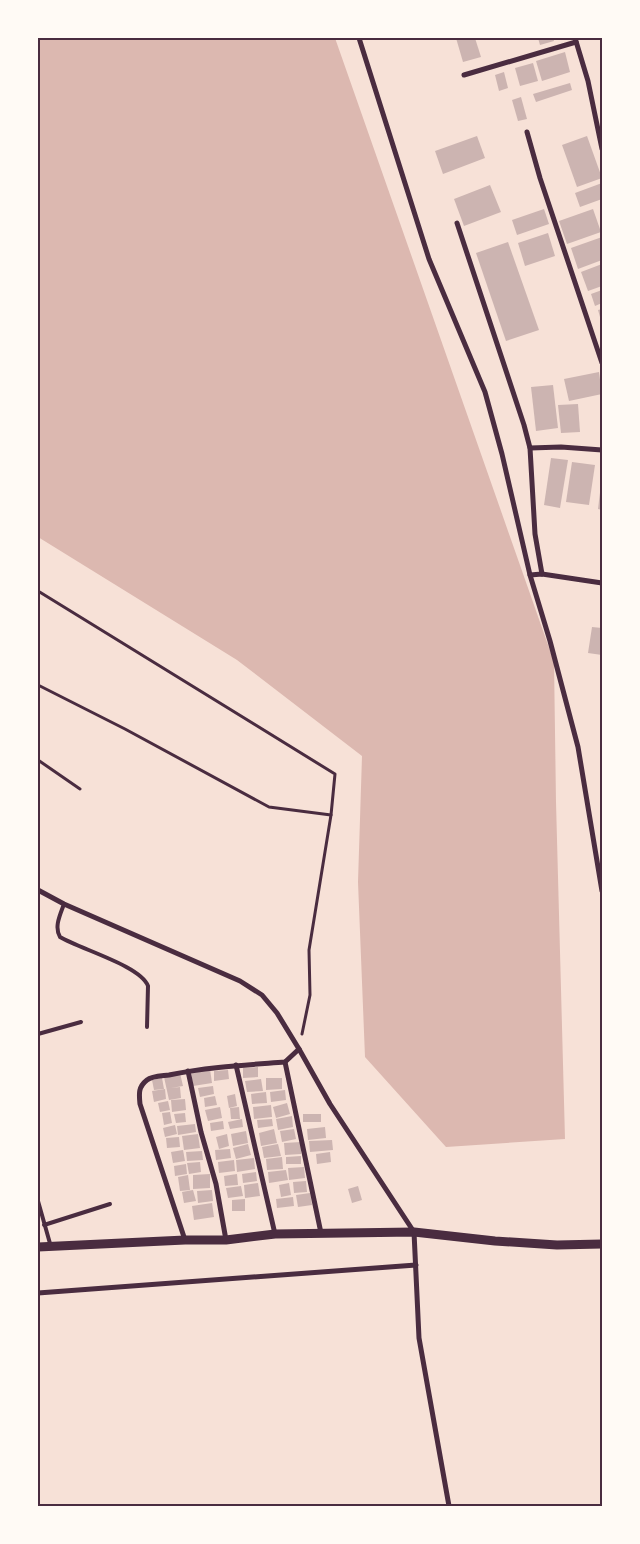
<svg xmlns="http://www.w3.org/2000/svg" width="640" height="1544" viewBox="0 0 640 1544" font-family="'IBM Plex Sans',sans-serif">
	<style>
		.water { fill: #dcb8b0 }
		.building { fill: #ccb4b1 }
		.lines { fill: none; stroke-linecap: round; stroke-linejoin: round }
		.path { stroke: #4a2c40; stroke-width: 3 }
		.service { stroke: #4a2c40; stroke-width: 4 }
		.minor { stroke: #4a2c40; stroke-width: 5 }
		.tertiary { stroke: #4a2c40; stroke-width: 9 }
		.neatline { fill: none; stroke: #4a2c40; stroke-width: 2 }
	</style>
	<rect width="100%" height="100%" fill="#f7e1d7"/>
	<!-- water -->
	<path class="water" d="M38,38H335L554,662L556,802L565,1139L446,1147L365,1057L358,882L362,756L237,660L38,537Z"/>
	<!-- building -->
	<g class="building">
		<path d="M456,38H475L481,57L463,62Z"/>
		<path d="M538,38H553L554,41L540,45Z"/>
		<path d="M565,52L570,72L542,81L536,61Z"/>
		<path d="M533,63L538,81L520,86L515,68Z"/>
		<path d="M504,72L508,88L499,91L495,75Z"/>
		<path d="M570,83L572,90L536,102L533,94Z"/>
		<path d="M521,97L527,119L518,121L512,100Z"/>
		<path d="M477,136L485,158L443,174L435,151Z"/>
		<path d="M587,136L602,178L577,187L562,145Z"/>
		<path d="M602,183V199L580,207L575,193Z"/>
		<path d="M490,185L501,212L464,226L454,199Z"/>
		<path d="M544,209L549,224L517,235L512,220Z"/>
		<path d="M593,209L601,232L567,244L559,221Z"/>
		<path d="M548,233L555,256L525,266L518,243Z"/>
		<path d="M602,237V260L578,269L571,248Z"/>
		<path d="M508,242L539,330L506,341L476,253Z"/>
		<path d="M602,264V286L588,291L581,272Z"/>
		<path d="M602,290V303L595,306L591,294Z"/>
		<path d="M602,309V324L598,310Z"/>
		<path d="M599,372L602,394L569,401L564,379Z"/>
		<path d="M553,385L558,428L536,431L531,387Z"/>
		<path d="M578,404L580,432L561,433L558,405Z"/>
		<path d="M551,458L568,460L560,508L544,505Z"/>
		<path d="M572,462L595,465L589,505L566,502Z"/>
		<path d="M601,484H602V510L598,509Z"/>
		<path d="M592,627L602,628V655L588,653Z"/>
		<path d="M258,1067V1077L243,1078V1068Z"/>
		<path d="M210,1069L212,1083L193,1086L191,1072Z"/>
		<path d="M228,1070L229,1079L214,1081V1071Z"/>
		<path d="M180,1073L183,1086L171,1088L180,1087L181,1098L169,1100L164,1077Z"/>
		<path d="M162,1078L164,1089L154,1090L152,1080Z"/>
		<path d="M266,1078H282V1089L266,1090Z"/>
		<path d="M261,1079L263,1091L247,1092L245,1081Z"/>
		<path d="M213,1086L214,1094L200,1097L198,1088Z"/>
		<path d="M165,1089L166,1099L154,1102L152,1091Z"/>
		<path d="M285,1090L286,1100L271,1102L270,1092Z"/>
		<path d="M266,1092L267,1103L252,1104L251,1094Z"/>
		<path d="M235,1094L237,1106L229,1108L227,1096Z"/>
		<path d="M215,1096L217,1105L205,1107L204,1098Z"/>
		<path d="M185,1099L186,1110L172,1112L171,1100Z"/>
		<path d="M168,1101L170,1110L160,1112L158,1103Z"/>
		<path d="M287,1103L290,1114L276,1118L273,1107Z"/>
		<path d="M271,1105L272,1117L254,1119L253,1107Z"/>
		<path d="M220,1107L222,1118L208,1121L205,1110Z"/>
		<path d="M239,1107L240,1119H231L230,1108Z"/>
		<path d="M170,1112L172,1123L164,1125L162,1113Z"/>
		<path d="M185,1113L186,1122L176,1123L174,1114Z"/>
		<rect x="303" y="1114" width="18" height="8"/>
		<path d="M292,1116L293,1127L278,1130L276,1119Z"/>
		<path d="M242,1119L243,1127L230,1129L228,1122Z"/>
		<path d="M272,1119L273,1126L258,1128L257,1120Z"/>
		<path d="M223,1121L224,1129L211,1131L210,1123Z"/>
		<path d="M195,1124L196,1132L178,1135L177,1126Z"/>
		<path d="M175,1125L177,1134L165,1137L163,1128Z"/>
		<path d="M325,1127L326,1138L308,1140L307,1129Z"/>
		<path d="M274,1129L277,1143L261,1146L259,1133Z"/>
		<path d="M294,1129L296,1139L282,1142L280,1131Z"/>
		<path d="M246,1131L248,1143L233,1146L231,1134Z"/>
		<path d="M198,1134L200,1148L184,1150L182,1136Z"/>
		<path d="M227,1134L229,1146L219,1149L216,1137Z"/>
		<path d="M179,1137L180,1147L167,1148L166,1138Z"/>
		<path d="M332,1140L333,1150L310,1152L309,1141Z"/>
		<path d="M301,1142V1154L285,1155L284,1143Z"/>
		<path d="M248,1144L251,1155L236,1159L233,1148Z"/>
		<path d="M278,1144L281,1156L264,1158L262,1147Z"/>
		<path d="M230,1149L231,1158L216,1160L215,1150Z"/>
		<path d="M183,1150L185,1161L173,1163L171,1152Z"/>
		<path d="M202,1151L203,1160L187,1161L186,1152Z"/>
		<path d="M330,1152L331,1162L317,1164L316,1154Z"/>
		<path d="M301,1156V1164H286V1157Z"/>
		<path d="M282,1157L283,1169L267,1170L266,1159Z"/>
		<path d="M254,1158L255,1169L237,1172L236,1160Z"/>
		<path d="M234,1160L235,1171L219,1173L218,1162Z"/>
		<path d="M200,1162L201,1172L189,1174L187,1163Z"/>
		<path d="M186,1164L187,1174L175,1176L174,1166Z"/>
		<path d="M304,1167L305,1178L289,1180L288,1168Z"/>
		<path d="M286,1170L288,1180L269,1183L268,1172Z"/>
		<path d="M256,1172L257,1181L243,1183L242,1174Z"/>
		<path d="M210,1174V1188L193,1189V1175Z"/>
		<path d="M237,1174L238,1185L225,1186L224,1176Z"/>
		<path d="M188,1175L190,1190L180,1191L178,1177Z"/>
		<path d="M306,1181L307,1192L294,1193L293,1182Z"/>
		<path d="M258,1183L260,1196L245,1198L244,1185Z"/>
		<path d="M289,1183L291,1195L281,1197L279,1185Z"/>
		<path d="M241,1186L243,1196L228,1198L226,1188Z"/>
		<path d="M358,1186L362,1200L352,1203L348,1189Z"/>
		<path d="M193,1190L196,1201L184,1203L182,1192Z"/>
		<path d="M212,1190L213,1201L198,1203L197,1191Z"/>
		<path d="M310,1193L312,1205L298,1207L296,1195Z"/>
		<path d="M293,1197L294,1206L277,1208L276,1199Z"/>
		<path d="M245,1199V1211H232V1200Z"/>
		<path d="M212,1203L214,1217L194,1220L192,1206Z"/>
	</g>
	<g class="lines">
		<!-- path -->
		<g class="path">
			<path d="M38,591L335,774L331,815L309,950L310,995L302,1034"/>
			<path d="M38,685L125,729L269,807L331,815"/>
			<path d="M38,760L80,789"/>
		</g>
		<!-- service -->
		<g class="service">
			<path d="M64,904C60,915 54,927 60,937C80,949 141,966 148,986L147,1027"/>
			<path d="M38,1034L81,1022"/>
			<path d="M38,1201L51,1247"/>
			<path d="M44,1225L110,1204"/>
		</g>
		<!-- minor -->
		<g class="minor">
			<path d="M359,38L429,259L485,392L502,454L530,575L550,641L578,747L602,891"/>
			<path d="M575,38L588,81L602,149"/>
			<path d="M464,75L576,42"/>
			<path d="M527,132L540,178L602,363"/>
			<path d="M457,223L524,425L530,448L535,534L542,574"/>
			<path d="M530,448L561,447L602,450"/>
			<path d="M530,575L542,574L602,583"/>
			<path d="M38,890L64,904L240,981L262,995L277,1013L299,1049L330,1104L414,1232L419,1338L449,1506"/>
			<path d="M285,1062L321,1233"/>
			<path d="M236,1065L275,1234"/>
			<path d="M188,1071L201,1132L216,1184L226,1240"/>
			<path d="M185,1240L140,1104C139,1094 138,1087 147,1080C152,1076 162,1076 169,1075C207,1067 246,1065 285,1062L299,1049"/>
			<path d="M38,1293L416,1265"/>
		</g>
		<!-- tertiary -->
		<path class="tertiary" d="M38,1247L185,1240H226L275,1234L414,1232L495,1241L557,1245L602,1244"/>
	</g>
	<!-- border -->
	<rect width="640" height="1544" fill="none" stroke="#fffaf5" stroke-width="78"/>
	<rect x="39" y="39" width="562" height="1466" class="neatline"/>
</svg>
